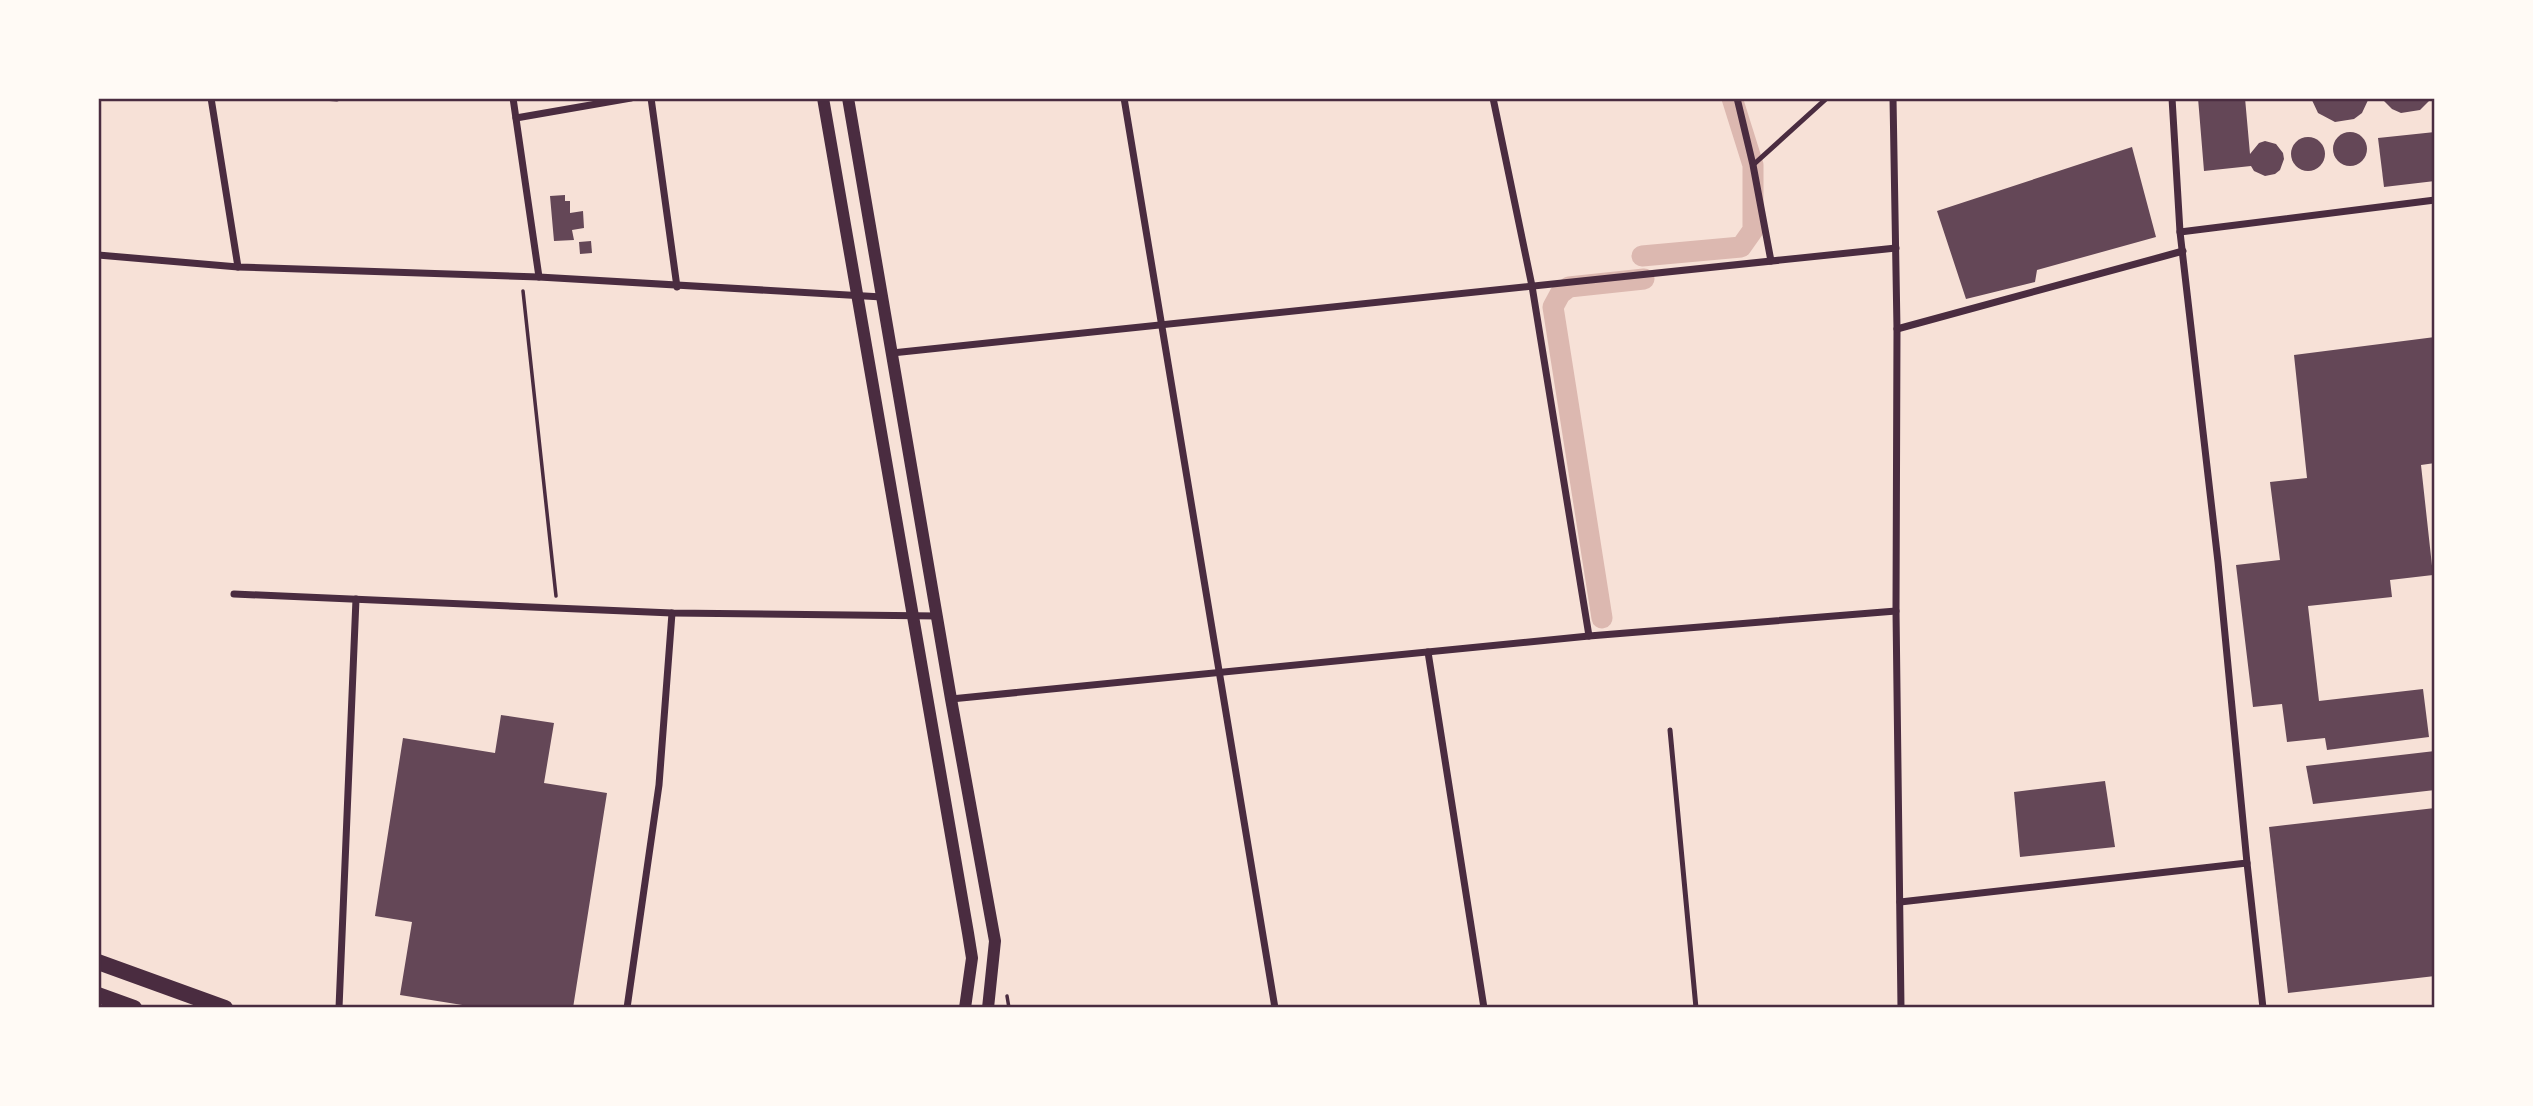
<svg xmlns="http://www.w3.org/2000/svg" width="2533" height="1106" viewBox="0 0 2533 1106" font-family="'Open Sans',sans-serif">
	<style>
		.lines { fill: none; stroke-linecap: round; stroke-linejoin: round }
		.canal { stroke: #dcb8b0; stroke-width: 21 }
		.building { fill: #644757 }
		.path { stroke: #4a2c40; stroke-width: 3.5 }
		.service { stroke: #4a2c40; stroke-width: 5 }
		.minor { stroke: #4a2c40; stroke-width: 7 }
		.tertiary { stroke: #4a2c40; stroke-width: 12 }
		.primary { stroke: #4a2c40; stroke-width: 16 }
		.neatline { fill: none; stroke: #4a2c40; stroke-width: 2.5 }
	</style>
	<rect width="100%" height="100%" fill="#f7e1d7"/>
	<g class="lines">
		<!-- canal -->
		<g class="canal">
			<path d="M1642,256L1741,247L1753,230V165L1732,98"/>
			<path d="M1602,618L1553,307L1560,294L1569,287L1644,279"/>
		</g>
	</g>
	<!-- building -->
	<g class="building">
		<path d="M2198,98H2245L2250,154L2259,143L2265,141L2276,144L2283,153L2284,159L2280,170L2275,174L2265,176L2254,171L2251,166L2204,171Z"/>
		<path d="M2311,98H2369L2362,113L2354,119L2335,122L2318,113Z"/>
		<path d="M2381,98H2432L2420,110L2401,113L2392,109Z"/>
		<circle cx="2350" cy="149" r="17"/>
		<path d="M2435,132V181L2384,187L2378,138Z"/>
		<circle cx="2308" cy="154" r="17"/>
		<path d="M2132,147L2156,237L2037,270L2035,282L1966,299L1937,211Z"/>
		<path d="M565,195V201H570V213L583,211L584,228L572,230L574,240L554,241L550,196Z"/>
		<path d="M591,241L592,253L580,254L579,242Z"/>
		<path d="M2435,337V463L2421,465L2433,575L2390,580L2392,597L2308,606L2319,701L2423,689L2429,737L2327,750L2325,738L2287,742L2282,704L2253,707L2236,565L2280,560L2270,482L2307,478L2294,355Z"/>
		<path d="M501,715L554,723L544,783L607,793L573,1008H481L400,995L412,922L375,916L403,738L495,753Z"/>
		<path d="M2435,751V790L2313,804L2306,766Z"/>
		<path d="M2105,781L2115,847L2020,857L2014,792Z"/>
		<path d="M2435,808V976L2288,993L2269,827Z"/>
	</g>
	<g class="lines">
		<!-- path -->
		<g class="path">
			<path d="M523,291L556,596"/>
			<path d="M1007,996L1009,1008"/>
		</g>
		<!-- service -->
		<g class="service">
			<path d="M322,98L337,99"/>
			<path d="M1753,165L1827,98"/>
			<path d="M1670,730L1696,1008"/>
		</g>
		<!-- minor -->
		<g class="minor">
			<path d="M211,98L238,267"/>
			<path d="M513,98L539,277"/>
			<path d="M651,98L677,287"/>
			<path d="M1124,98L1275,1008"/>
			<path d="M1493,98L1532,286L1589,636"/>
			<path d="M1737,98L1753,165L1771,261"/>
			<path d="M1893,98L1897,329L1896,611L1901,1008"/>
			<path d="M2172,98L2180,232L2218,562L2247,863L2263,1008"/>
			<path d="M516,118L631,98"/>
			<path d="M2180,232L2435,200"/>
			<path d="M98,255L238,267L539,277L882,297"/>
			<path d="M1897,329L2183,251"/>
			<path d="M892,353L1896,248"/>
			<path d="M234,594L672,613L938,616"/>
			<path d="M1428,652L1484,1008"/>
			<path d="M951,699L1589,636L1896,611"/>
			<path d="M1900,902L2247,863"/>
			<path d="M339,1008L356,599"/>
			<path d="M627,1008L659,785L672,613"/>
		</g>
		<!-- tertiary -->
		<g class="tertiary">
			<path d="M823,98L968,933L972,958L965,1008"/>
			<path d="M848,98L951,699L995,941L988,1008"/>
		</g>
		<!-- primary -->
		<g class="primary">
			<path d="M98,962L225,1008"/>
			<path d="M98,995L134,1008"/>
		</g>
	</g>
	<!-- border -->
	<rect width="2533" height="1106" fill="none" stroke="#fffaf5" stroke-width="200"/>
	<rect x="100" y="100" width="2333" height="906" class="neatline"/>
</svg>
